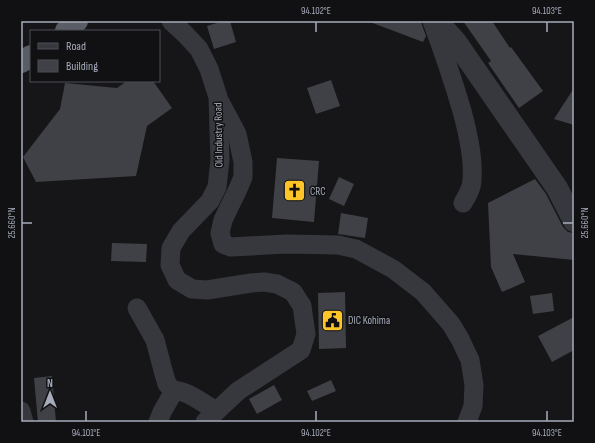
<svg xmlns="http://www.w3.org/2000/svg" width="595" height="443" viewBox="0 0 595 443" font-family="'Sofia Sans Condensed',sans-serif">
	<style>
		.building { fill: #404146 }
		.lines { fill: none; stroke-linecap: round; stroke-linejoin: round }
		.minor { stroke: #37383e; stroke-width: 19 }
		.tertiary { stroke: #37383e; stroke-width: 22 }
		.trunk { stroke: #5a5c66; stroke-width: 22 }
		.ticks { fill: none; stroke: #a7acba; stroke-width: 1.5 }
		.labels { text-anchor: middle; stroke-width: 3; stroke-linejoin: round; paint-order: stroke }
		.street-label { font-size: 11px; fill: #a7acba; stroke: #111114 }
		.poi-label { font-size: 11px; fill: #a7acba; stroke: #111114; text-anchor: start }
		.neatline { fill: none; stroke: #a7acba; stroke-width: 1.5 }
		.ticks-label { font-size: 10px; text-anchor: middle; fill: #a7acba }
	</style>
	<rect width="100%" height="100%" fill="#161619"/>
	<!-- building -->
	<g class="building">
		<path d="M223,21H230L236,42L214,49L207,26Z"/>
		<path d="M370,21H421L422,25L426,36L423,42L370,22Z"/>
		<path d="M463,21H492L510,48L511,47L543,91L519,108L488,63L491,61Z"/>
		<path d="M331,80L340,106L316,114L307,88Z"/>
		<path d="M127,81H153L172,108L147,126L136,176L36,182L23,157L60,109L65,83L117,88Z"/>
		<path d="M574,88V125L554,119Z"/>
		<path d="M277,158L319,161L314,222L272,218Z"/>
		<path d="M339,177L354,184L344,206L329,199Z"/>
		<path d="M535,179L546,194L563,227L568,232L574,233V260L513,254L525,282L502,292L491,267L488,203Z"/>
		<path d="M341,213L368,218L365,238L338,234Z"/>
		<path d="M112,243L147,244L146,262L111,261Z"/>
		<path d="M345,292L346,348L319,349L318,293Z"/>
		<path d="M552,293L554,311L533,314L530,296Z"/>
		<path d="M574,317V350L552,362L538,336Z"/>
		<path d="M52,376L56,422H38L34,378Z"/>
		<path d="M331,380L336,391L312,401L307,391Z"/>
		<path d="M274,385L282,400L257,414L249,399Z"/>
	</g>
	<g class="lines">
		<!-- minor -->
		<g class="minor">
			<path d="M171,21L185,34L199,49L209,69L218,97L220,160L217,187L210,201L181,231L171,248L170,265L177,280L192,289L207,290L251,283L264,282L277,284L293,292L302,306L306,334L301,350L238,391L205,422"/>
			<path d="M432,21C443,51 453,80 462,111C468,133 474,158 472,180C472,188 467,196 463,203"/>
			<path d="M220,102L237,134L243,162V177L238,189L223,220L220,233L223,244L231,247L286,244L338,245L356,249L393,269L423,292L451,324L460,339L470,360L474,385L473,406L467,422"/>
			<path d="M137,308L155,340L164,374L167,384L174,391"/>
			<path d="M21,411L24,422"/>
			<path d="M158,422L162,412L174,391C185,389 206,405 216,411"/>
		</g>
		<!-- tertiary -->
		<path class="tertiary" d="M437,21L456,42L557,188L574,221"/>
		<!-- trunk -->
		<g class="trunk">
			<path d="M66,31L77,21"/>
			<path d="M21,62L31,56"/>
		</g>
	</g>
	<!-- ticks -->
	<path class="ticks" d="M316,22V32M547,22V32M22,223H32M563,223H573M86,411V421M316,411V421M547,411V421"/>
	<!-- icons -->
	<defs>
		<symbol id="church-square" viewBox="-11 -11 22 22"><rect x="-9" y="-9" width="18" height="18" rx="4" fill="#ffc528" stroke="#111114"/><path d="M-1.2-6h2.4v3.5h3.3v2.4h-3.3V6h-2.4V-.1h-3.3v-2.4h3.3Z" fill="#111"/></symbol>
		<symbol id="civic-square" viewBox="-11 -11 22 22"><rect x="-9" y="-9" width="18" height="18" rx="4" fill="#ffc528" stroke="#111114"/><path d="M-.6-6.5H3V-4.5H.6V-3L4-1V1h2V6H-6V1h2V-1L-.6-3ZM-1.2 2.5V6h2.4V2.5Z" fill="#111"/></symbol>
	</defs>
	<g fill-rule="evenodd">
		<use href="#church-square" x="282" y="178" width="25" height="25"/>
		<use href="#civic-square" x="320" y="308" width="25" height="25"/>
	</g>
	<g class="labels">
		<!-- street labels -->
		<g class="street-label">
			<text transform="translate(218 135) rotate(-91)" y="4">Old Industry Road</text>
		</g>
		<!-- poi labels -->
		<g class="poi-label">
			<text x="310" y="195">CRC</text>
			<text x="348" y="324">DIC Kohima</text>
		</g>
	</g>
	<!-- border -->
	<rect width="595" height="443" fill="none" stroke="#111114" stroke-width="44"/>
	<!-- legend -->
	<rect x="30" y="30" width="130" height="52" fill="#111114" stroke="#4d4f56"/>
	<rect x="38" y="43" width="20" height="6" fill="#37383e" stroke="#4d4f56"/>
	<text x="66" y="50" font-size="12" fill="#a7acba">Road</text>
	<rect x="38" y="60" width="20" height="12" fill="#404146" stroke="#4d4f56"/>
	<text x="66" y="70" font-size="12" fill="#a7acba">Building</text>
	<!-- north arrow -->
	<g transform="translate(50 393)" stroke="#111114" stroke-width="3" paint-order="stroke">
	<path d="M0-3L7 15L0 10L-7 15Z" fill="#a7acba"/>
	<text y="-6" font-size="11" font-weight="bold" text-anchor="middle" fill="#a7acba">N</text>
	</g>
	<rect x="22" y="22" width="551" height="399" class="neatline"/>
	<g class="ticks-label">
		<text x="316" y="14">94.102°E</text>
		<text x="547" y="14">94.103°E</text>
		<text transform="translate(11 223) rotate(-90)" y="4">25.660°N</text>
		<text transform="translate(584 223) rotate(-90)" y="4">25.660°N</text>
		<text x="86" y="436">94.101°E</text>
		<text x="316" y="436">94.102°E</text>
		<text x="547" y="436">94.103°E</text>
	</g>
</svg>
